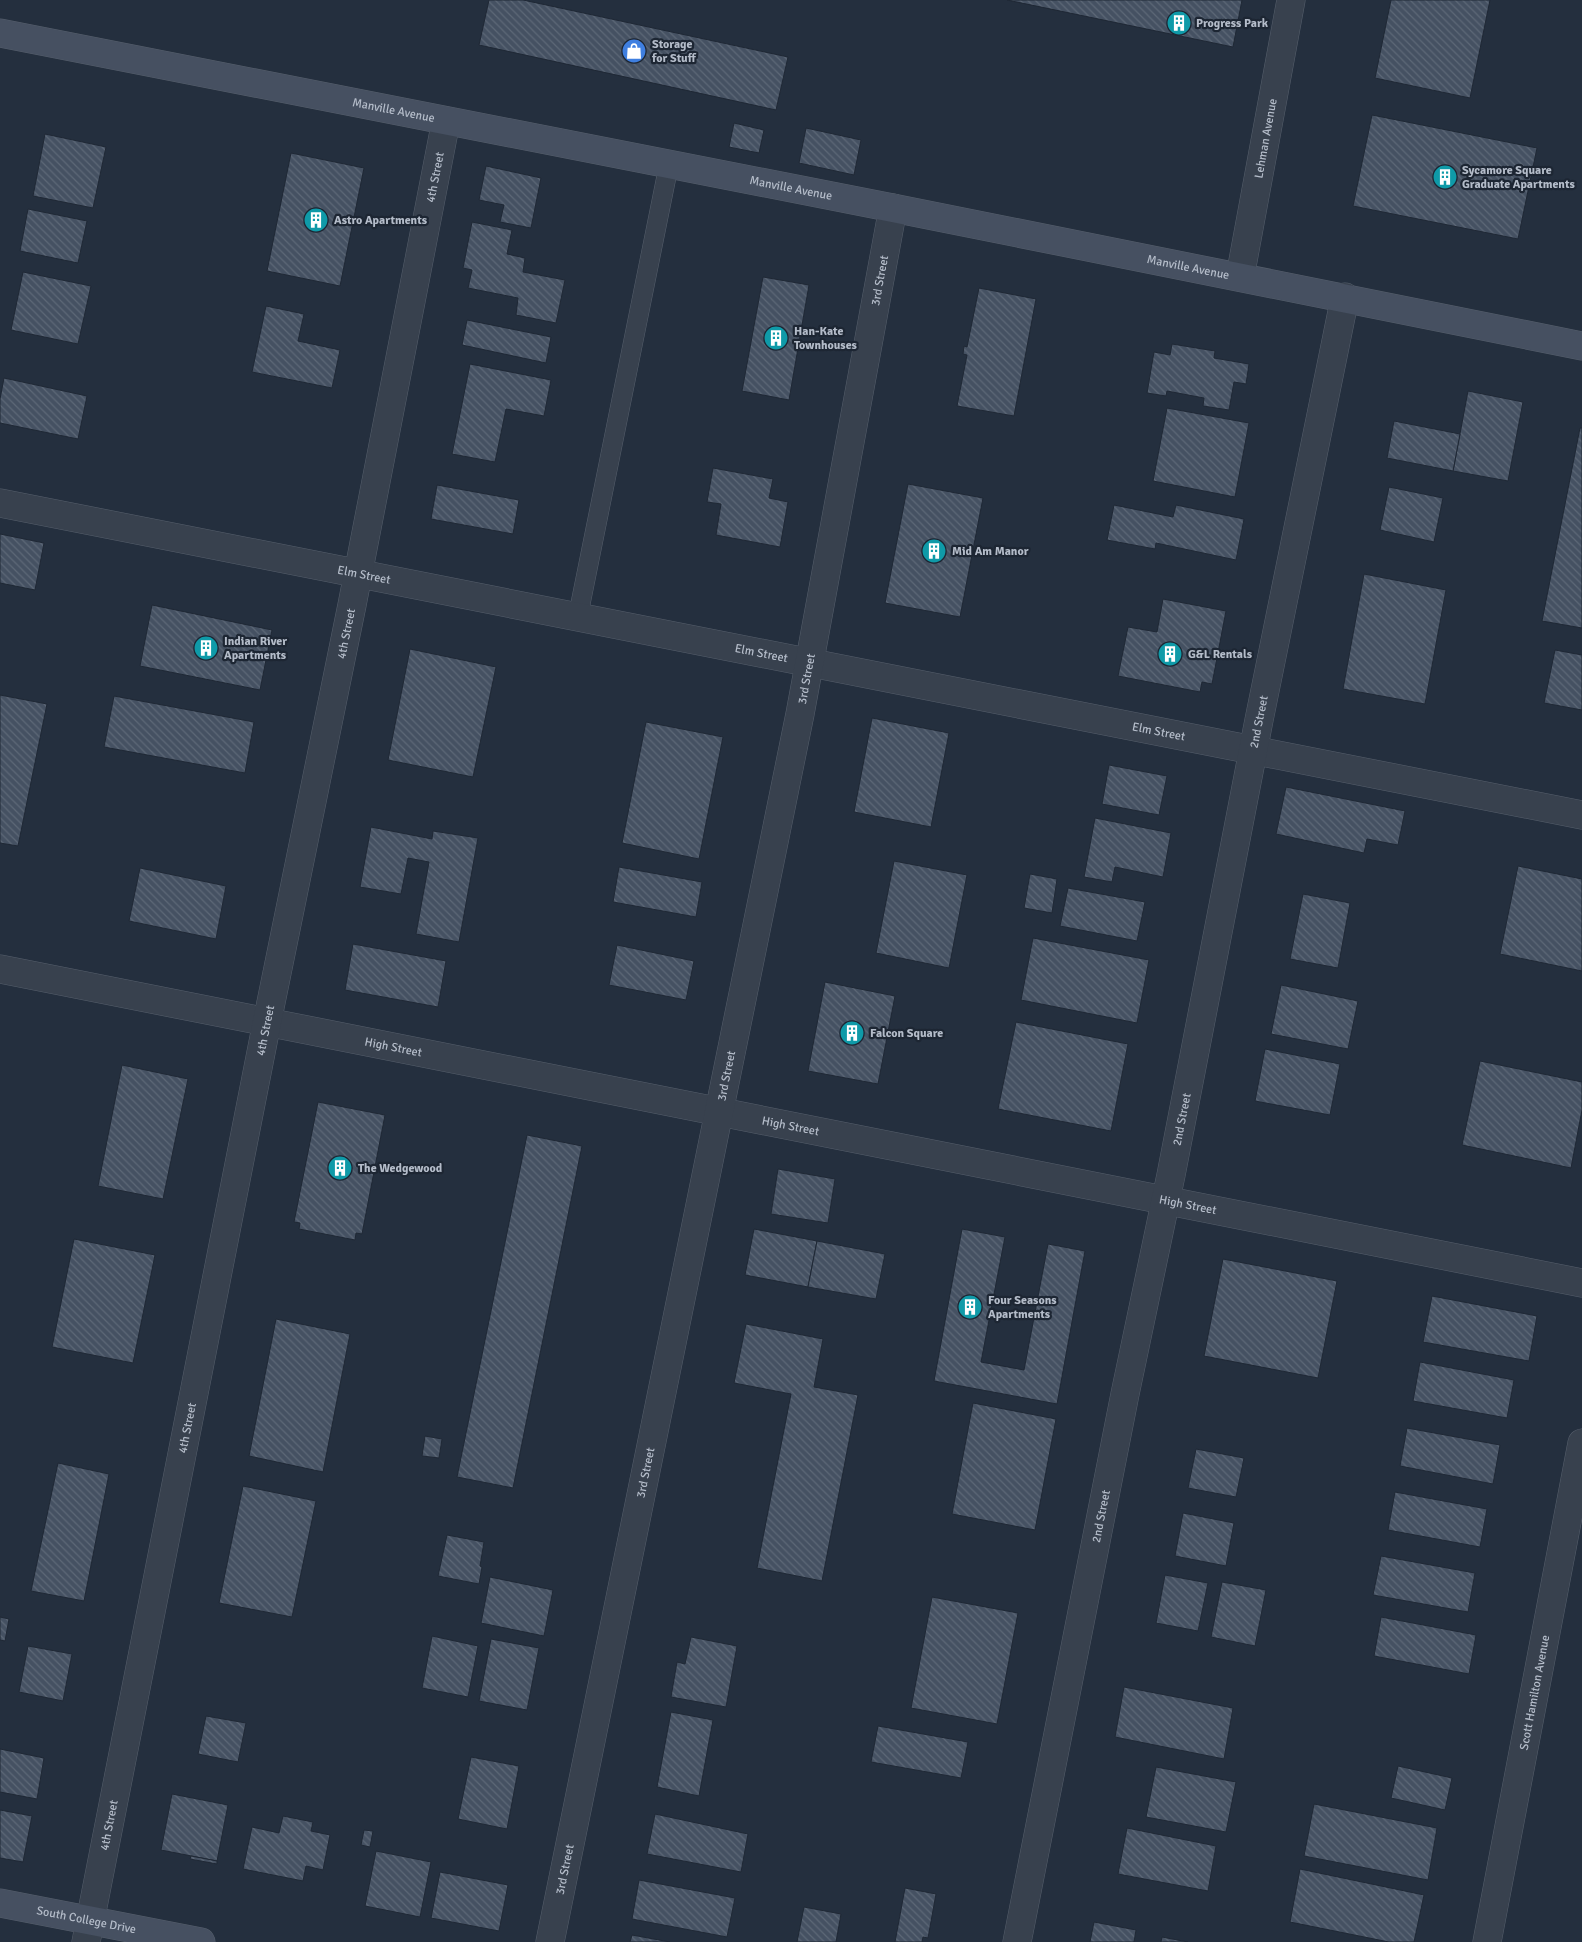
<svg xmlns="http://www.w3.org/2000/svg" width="1582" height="1942" viewBox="0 0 1582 1942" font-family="Signika,sans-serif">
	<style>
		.building { fill: url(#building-back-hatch); stroke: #1f2835 }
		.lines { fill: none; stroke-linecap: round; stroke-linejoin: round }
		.lane-casing { stroke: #565f6c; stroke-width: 20 }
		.street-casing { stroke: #565f6c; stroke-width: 29 }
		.secondary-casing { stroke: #565f6c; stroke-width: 29 }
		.lane { stroke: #38414e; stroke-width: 19 }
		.street { stroke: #38414e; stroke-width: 28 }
		.secondary { stroke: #465061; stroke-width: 28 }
		.labels { text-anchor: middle; stroke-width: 4.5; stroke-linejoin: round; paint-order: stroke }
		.poi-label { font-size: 12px; font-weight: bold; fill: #b4bcc9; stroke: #1d2633; text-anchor: start }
		.street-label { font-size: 12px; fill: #b4bcc9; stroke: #1d2633 }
	</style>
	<defs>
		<pattern id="building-back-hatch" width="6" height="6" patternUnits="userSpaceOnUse" patternTransform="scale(1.25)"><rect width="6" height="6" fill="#455162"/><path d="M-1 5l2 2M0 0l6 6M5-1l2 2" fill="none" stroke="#5d6877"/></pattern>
	</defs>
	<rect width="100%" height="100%" fill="#242f3e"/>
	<!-- building -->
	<g class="building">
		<path d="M489,0H523L788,57L776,110L479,45Z"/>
		<path d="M1007,0H1242L1233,47Z"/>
		<path d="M1391,0H1490L1470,98L1375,78Z"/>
		<path d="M1372,115L1537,148L1518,239L1353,206Z"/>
		<path d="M734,123L764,130L759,153L729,147Z"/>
		<path d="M806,128L861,140L854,175L799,163Z"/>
		<path d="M45,134L106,147L93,208L33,196Z"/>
		<path d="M291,153L364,168L340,286L267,271Z"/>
		<path d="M486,166L541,178L531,228L500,222L504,205L479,200Z"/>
		<path d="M28,209L87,221L78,263L20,251Z"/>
		<path d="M472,222L512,230L507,254L525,258L523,272L565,280L556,323L516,315L518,298L468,288L472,270L463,268Z"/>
		<path d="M23,272L91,286L78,344L11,330Z"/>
		<path d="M763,277L809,285L789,400L742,391Z"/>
		<path d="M979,288L1036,299L1014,416L957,406L967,355L963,354L964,346L967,347Z"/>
		<path d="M266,306L304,314L298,341L340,350L332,388L252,372Z"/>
		<path d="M467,320L551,337L546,363L462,345Z"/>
		<path d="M1172,344L1215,351L1214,358L1249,364L1246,384L1234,382L1229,410L1203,406L1204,398L1167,391L1166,396L1147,393L1154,352L1170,355Z"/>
		<path d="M470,364L551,380L544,416L506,409L495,462L452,454Z"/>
		<path d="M4,378L87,396L78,439L0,423V399Z"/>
		<path d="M1468,391L1523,402L1508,481L1453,471Z"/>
		<path d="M1167,408L1249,423L1235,497L1153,481Z"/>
		<path d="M1394,421L1460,434L1453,471L1387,458Z"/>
		<path d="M1580,428H1582V628L1542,621Z"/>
		<path d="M713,468L773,479L769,498L788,502L780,547L716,535L721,504L707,502Z"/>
		<path d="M908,484L983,498L960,617L885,603Z"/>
		<path d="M437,485L519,500L513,534L431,519Z"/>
		<path d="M1389,487L1443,498L1434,542L1380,530Z"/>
		<path d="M1114,505L1173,517L1176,505L1244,519L1236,560L1156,543L1155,549L1107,540Z"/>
		<path d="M0,534L44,543L35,590L0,583Z"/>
		<path d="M1364,574L1446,590L1425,704L1343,689Z"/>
		<path d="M1163,599L1226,611L1212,684L1202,682L1200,692L1118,676L1128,627L1157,632Z"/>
		<path d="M152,605L272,630L260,690L140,666Z"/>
		<path d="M410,649L496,667L473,777L388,760Z"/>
		<path d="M1555,650L1582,655V710L1544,703Z"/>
		<path d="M0,695L47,704L18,846L0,843Z"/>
		<path d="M114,696L254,722L245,773L104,747Z"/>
		<path d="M872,718L949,733L931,827L854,812Z"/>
		<path d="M646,722L723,737L699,859L622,843Z"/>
		<path d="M1109,765L1167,776L1159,815L1102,804Z"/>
		<path d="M1286,787L1405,811L1398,845L1367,839L1364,853L1276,834Z"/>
		<path d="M1095,818L1171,833L1163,877L1115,867L1112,882L1084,877Z"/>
		<path d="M371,827L432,839L433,831L478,838L459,942L416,934L429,862L408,858L401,894L360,887Z"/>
		<path d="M894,861L967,875L949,968L876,953Z"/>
		<path d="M1518,866L1582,879V971L1500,954Z"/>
		<path d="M619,867L702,882L696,917L613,902Z"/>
		<path d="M140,868L226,886L216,939L129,921Z"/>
		<path d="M1030,874L1057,879L1052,913L1024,908Z"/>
		<path d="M1068,888L1145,902L1137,941L1060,926Z"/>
		<path d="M1303,894L1350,903L1338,968L1290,959Z"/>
		<path d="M1033,938L1149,960L1137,1023L1021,1000Z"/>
		<path d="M353,944L446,961L438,1007L345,990Z"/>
		<path d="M617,945L694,961L686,1000L609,985Z"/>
		<path d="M825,982L895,996L878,1084L808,1071Z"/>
		<path d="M1281,985L1358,1001L1348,1049L1271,1034Z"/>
		<path d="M1016,1022L1128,1044L1111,1131L998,1109Z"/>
		<path d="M1265,1049L1340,1064L1330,1115L1255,1101Z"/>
		<path d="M1480,1061L1582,1082V1110L1571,1168L1462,1145Z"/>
		<path d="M122,1065L188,1079L163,1199L98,1186Z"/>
		<path d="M318,1102L385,1115L362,1234L356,1233L355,1240L299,1229L300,1223L294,1222Z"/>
		<path d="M527,1135L582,1146L513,1488L457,1477Z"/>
		<path d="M778,1169L835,1179L828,1223L771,1214Z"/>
		<path d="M754,1229L817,1241L808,1287L745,1275Z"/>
		<path d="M962,1229L1005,1237L981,1362L1024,1370L1048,1244L1085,1251L1057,1404L934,1381Z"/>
		<path d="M74,1239L155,1255L133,1363L52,1347Z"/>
		<path d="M817,1241L885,1254L876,1299L808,1287Z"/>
		<path d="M1223,1259L1337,1281L1318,1378L1204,1356Z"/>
		<path d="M1432,1296L1537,1316L1529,1361L1423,1342Z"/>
		<path d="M276,1319L350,1334L323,1472L249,1456Z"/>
		<path d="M746,1324L823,1339L814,1387L858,1395L822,1581L757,1568L791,1394L734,1383Z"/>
		<path d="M1420,1362L1514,1380L1507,1418L1413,1401Z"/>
		<path d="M973,1403L1056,1419L1035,1530L952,1514Z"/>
		<path d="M1407,1428L1500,1445L1493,1484L1400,1466Z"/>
		<path d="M425,1436L442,1439L439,1458L422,1456Z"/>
		<path d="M1196,1449L1244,1458L1236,1497L1188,1488Z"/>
		<path d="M58,1463L109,1474L84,1601L31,1591Z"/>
		<path d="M243,1486L316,1501L292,1617L219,1603Z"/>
		<path d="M1395,1492L1487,1509L1480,1547L1388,1530Z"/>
		<path d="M1183,1513L1234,1523L1226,1566L1175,1556Z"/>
		<path d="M447,1535L484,1542L480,1566L482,1567L479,1584L438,1576Z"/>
		<path d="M1381,1556L1475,1573L1468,1612L1373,1595Z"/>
		<path d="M1165,1575L1208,1583L1198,1631L1156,1623Z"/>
		<path d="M490,1577L553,1590L544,1636L481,1623Z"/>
		<path d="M1222,1582L1266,1590L1255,1646L1211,1637Z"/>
		<path d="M932,1597L1018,1613L997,1724L911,1708Z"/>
		<path d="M0,1617L9,1619L5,1641L0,1640Z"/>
		<path d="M1381,1617L1476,1635L1469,1674L1374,1656Z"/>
		<path d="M432,1636L478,1646L468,1697L422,1688Z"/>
		<path d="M691,1637L737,1646L726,1707L671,1697L677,1662L685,1664Z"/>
		<path d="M491,1639L539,1648L527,1710L479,1701Z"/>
		<path d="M28,1646L72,1654L63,1701L19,1692Z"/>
		<path d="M1124,1687L1233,1708L1224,1759L1115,1737Z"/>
		<path d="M671,1712L713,1720L699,1796L657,1787Z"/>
		<path d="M206,1716L246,1723L238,1762L198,1754Z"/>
		<path d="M878,1726L968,1742L961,1778L871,1762Z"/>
		<path d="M0,1749L44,1758L37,1799L0,1792Z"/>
		<path d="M471,1757L519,1766L507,1829L458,1819Z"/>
		<path d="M1398,1766L1452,1778L1445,1810L1391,1798Z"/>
		<path d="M1156,1767L1236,1782L1226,1832L1146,1817Z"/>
		<path d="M172,1794L228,1805L217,1861L161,1850Z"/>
		<path d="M1314,1804L1437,1828L1428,1880L1304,1856Z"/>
		<path d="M0,1810L32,1816L23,1862L0,1858Z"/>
		<path d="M655,1814L748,1834L741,1872L647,1854Z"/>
		<path d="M283,1816L313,1822L311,1831L330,1835L323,1870L306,1866L303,1881L243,1869L252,1827L279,1833Z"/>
		<path d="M1127,1828L1216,1846L1208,1891L1118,1874Z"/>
		<path d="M364,1830L373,1831L370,1847L361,1845Z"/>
		<path d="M376,1851L431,1862L420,1917L365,1906Z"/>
		<path d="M191,1856L217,1861V1864L190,1859Z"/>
		<path d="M1300,1869L1424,1895L1414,1942H1389L1290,1922Z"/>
		<path d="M440,1872L508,1885L499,1931L431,1918Z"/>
		<path d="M639,1880L735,1898L727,1937L632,1919Z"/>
		<path d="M905,1888L936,1894L928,1938L923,1937L922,1942H895Z"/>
		<path d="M804,1907L841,1914L836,1942H797Z"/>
		<path d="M1094,1922L1136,1930L1134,1942H1090Z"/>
		<path d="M632,1935L670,1942H630Z"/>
		<path d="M1162,1937L1188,1942H1161Z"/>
	</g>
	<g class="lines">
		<defs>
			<path id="lane" d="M578,616L669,164"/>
			<g id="street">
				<path id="s1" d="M1240,277L1291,0"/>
				<path id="s2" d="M0,503L1582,815"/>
				<path id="s3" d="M0,969L1582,1283"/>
				<path id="s4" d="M86,1942L267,1022L352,605L446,121"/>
				<path id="s5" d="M550,1942L800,714L893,208"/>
				<path id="s6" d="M1017,1942L1125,1394L1171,1175L1259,720L1345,297"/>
				<path id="s7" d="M1487,1942L1582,1443"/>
			</g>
			<g id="secondary">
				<path id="s8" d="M0,33L893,208L1582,346"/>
				<path id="s9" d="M0,1903L201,1942"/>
			</g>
		</defs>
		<!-- lane casing -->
		<use href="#lane" class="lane-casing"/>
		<!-- street casing -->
		<use href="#street" class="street-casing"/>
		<!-- secondary casing -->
		<use href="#secondary" class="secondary-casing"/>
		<!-- lane -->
		<use href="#lane" class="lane"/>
		<!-- street -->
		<use href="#street" class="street"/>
		<!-- secondary -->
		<use href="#secondary" class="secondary"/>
	</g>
	<!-- icons -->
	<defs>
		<symbol id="building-disc" viewBox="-11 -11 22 22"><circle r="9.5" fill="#0f9aa8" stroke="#1d2633"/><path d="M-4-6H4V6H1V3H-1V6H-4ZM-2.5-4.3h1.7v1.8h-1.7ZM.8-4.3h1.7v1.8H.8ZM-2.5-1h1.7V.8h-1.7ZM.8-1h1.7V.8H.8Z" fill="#fff"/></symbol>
		<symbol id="shop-disc" viewBox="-11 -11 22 22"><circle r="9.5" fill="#3f7fe0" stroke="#1d2633"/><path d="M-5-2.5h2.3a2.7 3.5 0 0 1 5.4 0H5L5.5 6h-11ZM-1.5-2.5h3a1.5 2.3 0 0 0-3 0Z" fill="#fff"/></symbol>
	</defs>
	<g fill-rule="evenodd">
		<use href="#building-disc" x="1165" y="9" width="28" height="28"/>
		<use href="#shop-disc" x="620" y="37" width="28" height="28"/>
		<use href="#building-disc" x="1431" y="163" width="28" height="28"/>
		<use href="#building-disc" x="302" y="206" width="28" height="28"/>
		<use href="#building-disc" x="762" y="324" width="28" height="28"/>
		<use href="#building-disc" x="920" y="537" width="28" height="28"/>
		<use href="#building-disc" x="192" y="634" width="28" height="28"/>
		<use href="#building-disc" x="1156" y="640" width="28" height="28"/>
		<use href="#building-disc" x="838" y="1019" width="28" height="28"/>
		<use href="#building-disc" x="326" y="1154" width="28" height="28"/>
		<use href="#building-disc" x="956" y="1293" width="28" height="28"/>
	</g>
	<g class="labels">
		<!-- poi labels -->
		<g class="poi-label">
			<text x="1196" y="27">Progress Park</text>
			<text x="652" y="48">Storage<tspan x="652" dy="14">for Stuff</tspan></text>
			<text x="1462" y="174">Sycamore Square<tspan x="1462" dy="14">Graduate Apartments</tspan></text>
			<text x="334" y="224">Astro Apartments</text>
			<text x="794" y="335">Han-Kate<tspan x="794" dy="14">Townhouses</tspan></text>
			<text x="952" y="555">Mid Am Manor</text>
			<text x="224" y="645">Indian River<tspan x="224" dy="14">Apartments</tspan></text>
			<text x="1188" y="658">G&amp;L Rentals</text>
			<text x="870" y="1037">Falcon Square</text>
			<text x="358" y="1172">The Wedgewood</text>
			<text x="988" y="1304">Four Seasons<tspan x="988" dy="14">Apartments</tspan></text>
		</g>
		<!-- street labels -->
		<g class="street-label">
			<text dy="4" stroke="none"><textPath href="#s8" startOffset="401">Manville Avenue</textPath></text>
			<text dy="4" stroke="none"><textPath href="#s1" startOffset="141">Lehman Avenue</textPath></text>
			<text dy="4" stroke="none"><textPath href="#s4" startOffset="1799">4th Street</textPath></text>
			<text dy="4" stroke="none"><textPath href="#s8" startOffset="806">Manville Avenue</textPath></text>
			<text dy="4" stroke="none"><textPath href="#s8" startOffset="1211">Manville Avenue</textPath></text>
			<text dy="4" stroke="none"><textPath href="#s5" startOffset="1694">3rd Street</textPath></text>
			<text dy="4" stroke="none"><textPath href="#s2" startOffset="371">Elm Street</textPath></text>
			<text dy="4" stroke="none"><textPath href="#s4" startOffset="1334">4th Street</textPath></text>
			<text dy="4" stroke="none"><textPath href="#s2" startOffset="776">Elm Street</textPath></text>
			<text dy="4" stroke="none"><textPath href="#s5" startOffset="1289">3rd Street</textPath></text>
			<text dy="4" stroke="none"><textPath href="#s6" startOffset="1244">2nd Street</textPath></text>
			<text dy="4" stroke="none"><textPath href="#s2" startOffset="1181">Elm Street</textPath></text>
			<text dy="4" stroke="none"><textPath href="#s4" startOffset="929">4th Street</textPath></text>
			<text dy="4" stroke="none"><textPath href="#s3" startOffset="401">High Street</textPath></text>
			<text dy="4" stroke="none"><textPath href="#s5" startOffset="884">3rd Street</textPath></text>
			<text dy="4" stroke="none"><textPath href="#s6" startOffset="839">2nd Street</textPath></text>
			<text dy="4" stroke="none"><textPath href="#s3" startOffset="806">High Street</textPath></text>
			<text dy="4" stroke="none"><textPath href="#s3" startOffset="1211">High Street</textPath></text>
			<text dy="4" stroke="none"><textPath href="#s4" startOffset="524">4th Street</textPath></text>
			<text dy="4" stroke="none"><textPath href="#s5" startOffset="479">3rd Street</textPath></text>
			<text dy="4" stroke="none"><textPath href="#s6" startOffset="434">2nd Street</textPath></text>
			<text dy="4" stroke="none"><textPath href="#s7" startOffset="254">Scott Hamilton Avenue</textPath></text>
			<text dy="4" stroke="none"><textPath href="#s4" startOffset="119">4th Street</textPath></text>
			<text dy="4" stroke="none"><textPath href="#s5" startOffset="74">3rd Street</textPath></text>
			<text dy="4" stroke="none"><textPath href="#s9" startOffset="88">South College Drive</textPath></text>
		</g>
	</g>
</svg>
